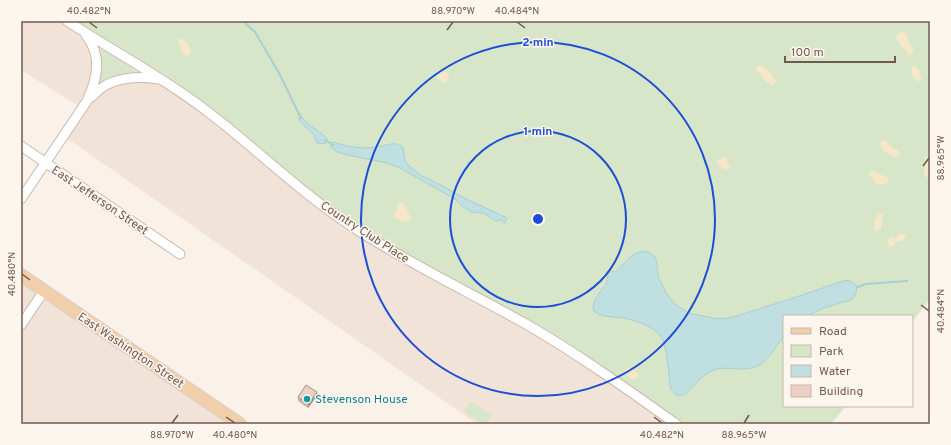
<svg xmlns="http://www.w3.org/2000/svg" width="951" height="445" viewBox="0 0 951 445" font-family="Overpass,sans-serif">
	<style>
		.residential { fill: #f1e3d8 }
		.green { fill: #d7e6c9 }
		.sand { fill: #f5e7c8 }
		.water { fill: #c0dfe1; stroke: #a7cfd2 }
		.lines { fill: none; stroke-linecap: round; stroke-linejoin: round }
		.stream { stroke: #a7cfd2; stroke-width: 2 }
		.minor-casing { stroke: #cbb9b0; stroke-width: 11 }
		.major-casing { stroke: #d7d1ce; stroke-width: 14 }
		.minor { stroke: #fff; stroke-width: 9 }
		.major { stroke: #f0cfaa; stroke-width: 12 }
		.wall { fill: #cbb3a9 }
		.shaded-wall { fill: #a59289 }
		.building { fill: #ecd0c4; stroke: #a59289 }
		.ticks { fill: none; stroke: #715950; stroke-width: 1.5 }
		.ring { fill: none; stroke: #1d4ed8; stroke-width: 2 }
		.culture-dot { fill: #0f9aa8; stroke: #fdf6ef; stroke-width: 1.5 }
		.labels { text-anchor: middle; stroke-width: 3; stroke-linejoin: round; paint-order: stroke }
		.street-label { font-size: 12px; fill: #715950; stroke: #fdf6ef }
		.culture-label { font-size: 12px; fill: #0d838f; stroke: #fdf6ef; text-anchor: start }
		.centre { fill: #1d4ed8; stroke: #fdf6ef; stroke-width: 2 }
		.ring-label { font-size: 12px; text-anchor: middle; font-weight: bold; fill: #1d4ed8; stroke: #fdf6ef; stroke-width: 3; stroke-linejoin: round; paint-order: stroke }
		.neatline { fill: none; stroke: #715950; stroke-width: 1.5 }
		.ticks-label { font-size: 10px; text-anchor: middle; fill: #715950 }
	</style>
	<rect width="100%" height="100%" fill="#faf2e9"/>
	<!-- residential -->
	<g class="residential">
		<path d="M21,21H75L175,84L214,111L309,190L654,404L682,424H477L68,139L86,111L21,70Z"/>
		<path d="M21,283L230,424H21Z"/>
	</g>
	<!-- green -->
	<g class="green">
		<path d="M75,21H930V299L912,322V316H784V406H846L831,424H682L654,404L386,244L333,208L309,190L214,111L175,84Z"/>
		<path d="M102,51H105L133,68L134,70L132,73L104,83L100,80L102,67L101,52Z"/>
		<path d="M470,401L492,415L486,424H483L464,411Z"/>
	</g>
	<!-- sand -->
	<g class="sand">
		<path d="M903,32L906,33L908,36V41L914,50C914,52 913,54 910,55L907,53L896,39L897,34Z"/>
		<path d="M179,39H183L186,42L191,50L190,55H186L181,51V47L178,43Z"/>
		<path d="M758,65C766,67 772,74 776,81L775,83L772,85L766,82L762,76L756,70V68Z"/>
		<path d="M914,66C918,67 918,68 919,71C919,73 921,75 922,77L920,81H917L914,79L911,69Z"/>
		<path d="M441,71L448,73L449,79L445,83L438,79L436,77L437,73Z"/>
		<path d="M881,141L884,140L887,142L892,148L898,150L900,153L899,156L895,157C888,153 879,151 881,141Z"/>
		<path d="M928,156L930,157V177L928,178L925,176L924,173L925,158Z"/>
		<path d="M724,157L727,158V162L730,167L729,169C724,170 720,167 717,163L718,160Z"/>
		<path d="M872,171L887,177L889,180L888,183C886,185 883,183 880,185L877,184L869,175L870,173Z"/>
		<path d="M400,203H403C404,204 410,215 410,217C411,219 410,220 408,222C406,222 396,219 394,218V214L397,211V205Z"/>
		<path d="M879,214H881L883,216L881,229L880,230L876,231L874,229C874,223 875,218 879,214Z"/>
		<path d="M900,234H904L906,236L905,238L902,241L896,242L892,247L889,246L888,241L890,237L895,238Z"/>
		<path d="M629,367L632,368L638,374V377L635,379H632L624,373L625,370Z"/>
	</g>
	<!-- water -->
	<g class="water">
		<path d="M302,117C308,127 320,130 327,139L326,143L323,144L317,143L314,135L300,122L299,118Z"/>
		<path d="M333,142C349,147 364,150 381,146C389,145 395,141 403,147L405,160L408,165L422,176L439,184L466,199L499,214L507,218L505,223L500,220L496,221L483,213L472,212L468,210L462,206L455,199L398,167L387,163L348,155L337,152L330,146Z"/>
		<path d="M643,251L650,253L655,257L657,264L658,276L666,293L674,303L688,313L713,318L724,319L737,316L796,297L843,281C849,280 852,281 856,285L857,288L856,293L852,299L850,300L824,308L806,316H784C784,322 785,329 784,334C783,339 778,344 776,347C766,361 760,369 742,369C730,369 723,366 712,371C707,373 703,376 699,380C692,387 680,405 671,389C668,376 668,346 660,335C651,325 636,321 624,318C617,317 598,317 594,311C590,304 599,294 602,289C604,287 607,284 607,281C609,276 605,276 612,271L615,272L617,270L634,254Z"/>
	</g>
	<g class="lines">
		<!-- stream -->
		<g class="stream">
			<path d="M246,21V24L255,32L279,73L301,118"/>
			<path d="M325,140L333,145"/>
			<path d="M858,287L865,284L907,281"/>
		</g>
		<defs>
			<g id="minor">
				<path d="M67,21C115,52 167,80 212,115C260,152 304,196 356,229C410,264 469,292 526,324C578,354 627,389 676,424"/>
				<path d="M90,98C94,95 96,92 100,89C115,77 139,76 158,79"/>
				<path d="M21,146L180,254"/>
				<path d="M21,199L87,101C97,79 103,57 86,35"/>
				<path d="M21,325L44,291"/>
			</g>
			<path id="major" d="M21,275L240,424"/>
		</defs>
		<!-- minor casing -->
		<use href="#minor" class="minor-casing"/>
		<!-- major casing -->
		<use href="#major" class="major-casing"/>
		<!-- minor -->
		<use href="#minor" class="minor"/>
		<!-- major -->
		<use href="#major" class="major"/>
	</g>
	<!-- wall -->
	<path class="wall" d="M301,392L317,396L308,408L298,401V397L301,394Z"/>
	<!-- shaded-wall -->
	<path class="shaded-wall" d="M317,392V396L308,408V404Z"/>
	<!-- building -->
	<path class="building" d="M306,385L317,392L308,404L298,397Z"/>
	<!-- ticks -->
	<path class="ticks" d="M89,22L97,28M517,22L525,28M447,30L453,22M923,166L929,158M22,274L30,280M921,305L929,311M226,417L235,423M654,417L662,423M172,423L178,415M744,423L749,415"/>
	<!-- distance rings -->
	<g class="ring">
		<circle cx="538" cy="219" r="88"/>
		<circle cx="538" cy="219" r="177"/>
	</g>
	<!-- markers -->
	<circle class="culture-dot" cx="307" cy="399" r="4"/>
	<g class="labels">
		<!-- street labels -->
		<g class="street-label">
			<text transform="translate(100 200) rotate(34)" y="4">East Jefferson Street</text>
			<text transform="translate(365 232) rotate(33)" y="4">Country Club Place</text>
			<text transform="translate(131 350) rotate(34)" y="4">East Washington Street</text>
		</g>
		<!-- culture labels -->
		<g class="culture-label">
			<text x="315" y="403">Stevenson House</text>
		</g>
	</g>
	<circle cx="538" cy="219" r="6" class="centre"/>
	<g class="ring-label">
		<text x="538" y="46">2 min</text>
		<text x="538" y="135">1 min</text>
	</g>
	<!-- border -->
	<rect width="951" height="445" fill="none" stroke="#fdf6ef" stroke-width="44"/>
	<!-- legend -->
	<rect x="783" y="315" width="130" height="92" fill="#fdf6ef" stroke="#c5b7af"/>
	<rect x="791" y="328" width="20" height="6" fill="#f0cfaa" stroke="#c5b7af"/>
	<text x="819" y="335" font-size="12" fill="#715950">Road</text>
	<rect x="791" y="345" width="20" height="12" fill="#d7e6c9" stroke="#c5b7af"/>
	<text x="819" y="355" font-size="12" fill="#715950">Park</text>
	<rect x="791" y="365" width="20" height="12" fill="#c0dfe1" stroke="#c5b7af"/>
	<text x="819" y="375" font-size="12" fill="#715950">Water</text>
	<rect x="791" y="385" width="20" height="12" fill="#ecd0c4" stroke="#c5b7af"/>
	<text x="819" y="395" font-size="12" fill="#715950">Building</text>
	<!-- scale -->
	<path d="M785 56v6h110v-6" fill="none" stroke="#715950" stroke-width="2"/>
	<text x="791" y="56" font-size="12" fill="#715950" stroke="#fdf6ef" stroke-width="3" paint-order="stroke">100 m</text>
	<rect x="22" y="22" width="907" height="401" class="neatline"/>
	<g class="ticks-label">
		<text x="89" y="14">40.482°N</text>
		<text x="453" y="14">88.970°W</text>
		<text x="517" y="14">40.484°N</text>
		<text transform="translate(940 158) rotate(-90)" y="4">88.965°W</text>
		<text transform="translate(11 274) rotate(-90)" y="4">40.480°N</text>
		<text transform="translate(940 311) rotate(-90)" y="4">40.484°N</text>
		<text x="172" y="438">88.970°W</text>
		<text x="235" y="438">40.480°N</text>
		<text x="662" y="438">40.482°N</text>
		<text x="744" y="438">88.965°W</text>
	</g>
</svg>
